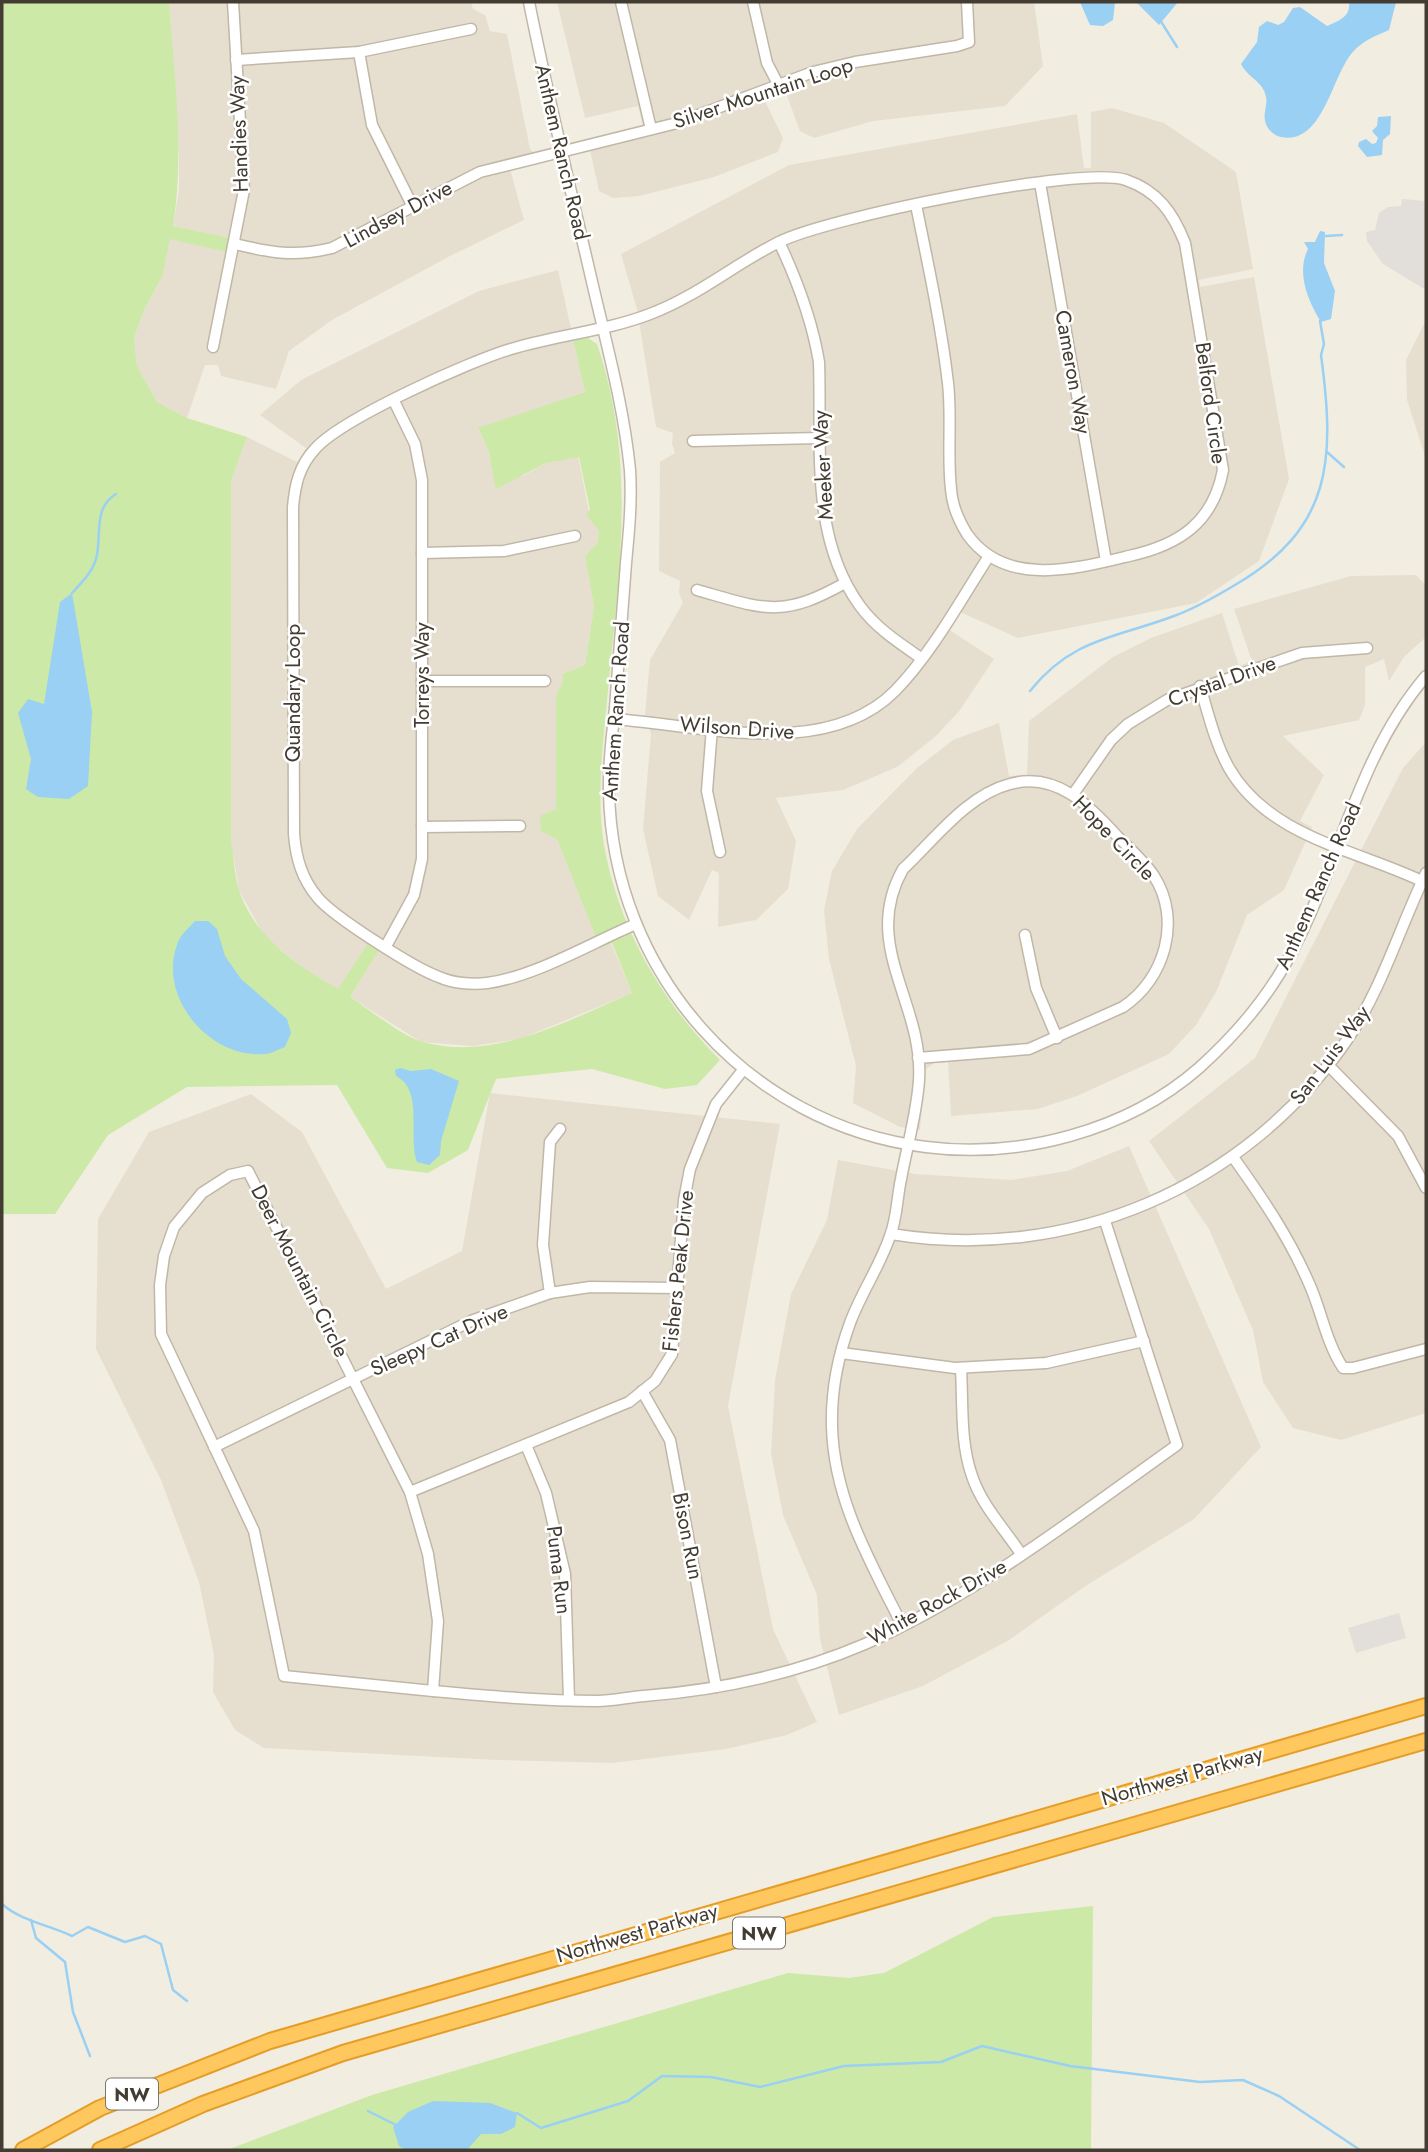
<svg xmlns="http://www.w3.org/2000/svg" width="1428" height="2152" viewBox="0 0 1428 2152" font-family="Jost,sans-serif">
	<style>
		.residential { fill: #e6dfcf }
		.green { fill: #cce9a7 }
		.parking { fill: #e2dfdb }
		.water { fill: #99d0f3 }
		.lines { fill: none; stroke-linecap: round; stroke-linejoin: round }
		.stream { stroke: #99d0f3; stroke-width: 2.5 }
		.minor-casing { stroke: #c0b7a7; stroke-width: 13 }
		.highway-casing { stroke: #e59d28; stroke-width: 18 }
		.minor { stroke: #fff; stroke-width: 10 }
		.highway { stroke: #ffc85f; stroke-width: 14 }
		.labels { text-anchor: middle; stroke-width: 5; stroke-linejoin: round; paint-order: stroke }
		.shield { fill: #fff; stroke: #7b7670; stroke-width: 2 }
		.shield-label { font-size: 19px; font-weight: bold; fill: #433c32 }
		.street-label { font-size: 21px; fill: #433c32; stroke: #fff }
	</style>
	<rect width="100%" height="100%" fill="#f2ede1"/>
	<!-- residential -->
	<g class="residential">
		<path d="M169,2H471L473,9L485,15L490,31L507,34L530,149L542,161L510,169L524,220L450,256L332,320L289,351L276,389L221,376L218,365H205L187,418L157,402L137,366L134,338L144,310L163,275L170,238L226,252L229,238L173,226L179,190V155Z"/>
		<path d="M557,2H1034L1043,66L1005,106L873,121L814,138L800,131L784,88L763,97L783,138L778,152L714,177L639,196L613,198L599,191L590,150L645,136L638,106L585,118Z"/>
		<path d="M1112,108L1164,123L1236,172L1253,269L1199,280L1200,287L1254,277L1289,479L1259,561L1196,603L1018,638L960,612L948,629L994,659L960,710L935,737L897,767L843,790L776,798L796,841L788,889L756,920L718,927L719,873L712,870L689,920L658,896L643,829L651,734L645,714L650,660L683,603L679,593L680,581L659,571L660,462L675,453L672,444L673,433L656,427L637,309L621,254L789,165L1077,114L1084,168H1091V112Z"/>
		<path d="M558,270L585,392L478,429L489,452L523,476L546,463L578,456L590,517L599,531L597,543L585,556L594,607L585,665L562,674L563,681L556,696V809L542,819V829L557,839L600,947L611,943L632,993L520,1039L473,1046L421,1042L350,997L379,950L338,990L303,968L264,936L239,890L231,841V481L247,437L297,462L306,448L260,415L301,380L479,291Z"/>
		<path d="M1426,320V459L1407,400L1406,360Z"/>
		<path d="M1416,575L1426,585V637L1404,657L1389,681L1384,659L1365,667V705L1359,720L1283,736L1324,775L1300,821L1312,827L1284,890L1247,915L1216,992L1196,1025L1169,1054L1077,1096L1038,1109L951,1116L948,1062L934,1063L925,1070L920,1130L900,1127L853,1103L856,1066L829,959L824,910L832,871L857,829L917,768L953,740L999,723L1009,776L1027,775L1029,721L1113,657L1151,638L1222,613L1239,666L1252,661L1234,609L1351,576Z"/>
		<path d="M1426,742V1413L1341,1440L1293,1428L1263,1382L1253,1330L1209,1229L1149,1141L1255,1058L1403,768Z"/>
		<path d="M490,1093L780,1124L728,1406L773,1629L817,1722L787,1735L726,1749L612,1763L497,1760L264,1748L235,1730L213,1692L214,1655L199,1582L161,1480L96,1349L98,1219L149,1132L251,1094L302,1132L386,1289L462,1251Z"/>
		<path d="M1129,1146L1261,1447L1194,1519L1084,1587L1009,1640L923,1686L839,1715L820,1639L817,1595L783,1515L771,1453L775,1380L791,1294L827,1220L838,1160L915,1174L1011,1180L1067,1171Z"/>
	</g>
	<!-- green -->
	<g class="green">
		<path d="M2,2H169C174,76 185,152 173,226L230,238L226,252L170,239L163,275L144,310L134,338L137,366L157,402L187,418L247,437L231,481V840C234,856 234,874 239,890C254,937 297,965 338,989L368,943L379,950L350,997C367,1008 405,1038 423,1042C495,1062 568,1020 632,993L612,943L600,948L557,839L541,831L540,816L556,809V696L563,681L562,674L585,665L594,607L585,556L597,543L599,531L586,514L590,510L579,457L546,463L496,489L489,452L478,428L585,392L573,339L588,338L597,344C638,464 618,579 607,701C602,754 595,808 607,860C624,937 665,1005 720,1060L697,1085L665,1089L592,1069L496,1079L468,1150L428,1173L387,1168L337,1085L187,1087L108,1135L55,1214H2Z"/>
		<path d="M1093,1906L1091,2150H227L372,2095L788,1973L849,1978L884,1973L993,1917Z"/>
	</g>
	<!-- parking -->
	<g class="parking">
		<path d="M1402,199L1426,201V290L1383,264L1367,241L1366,232L1375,230L1379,213L1388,207L1401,206Z"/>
		<path d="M1399,1613L1406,1638L1356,1653L1348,1628Z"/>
	</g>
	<!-- water -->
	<g class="water">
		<path d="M1080,2H1115L1113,20L1103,26L1090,25Z"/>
		<path d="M1136,2H1178L1159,25Z"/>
		<path d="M1349,2H1396L1389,30C1375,36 1362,41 1352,53C1331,78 1323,145 1281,137C1275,136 1268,130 1266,124C1262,114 1268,106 1266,97C1264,82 1247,77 1241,64L1257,42L1259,27L1267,21L1278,25L1284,22L1293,8L1300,7L1327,26C1338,21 1351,17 1349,2Z"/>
		<path d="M1391,116L1390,134L1383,140L1382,155L1367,157L1358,146L1359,142L1366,139L1372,144L1376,143L1378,138L1372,131L1377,126L1378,117Z"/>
		<path d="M1320,231L1325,232L1324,263L1335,291L1331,319L1321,322C1308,301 1296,273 1308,249L1304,242H1315Z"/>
		<path d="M72,593L92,712L88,786L69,799L38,797L26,789L31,759L18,713L28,699L44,704L60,602Z"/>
		<path d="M195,921H208L217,929L225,956L241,979L287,1019L291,1033L285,1047C279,1049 271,1054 265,1054C209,1059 156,996 178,942C181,934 190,927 195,921Z"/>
		<path d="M400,1068L411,1071L431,1069L459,1081L441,1141L440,1155L429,1165L417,1162C408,1135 424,1090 396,1076L395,1070Z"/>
		<path d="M433,2101L490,2103L517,2113L515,2127L501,2134H481L467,2150H406L399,2146L393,2127L408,2112Z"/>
	</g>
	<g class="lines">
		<!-- stream -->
		<g class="stream">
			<path d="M1160,20L1177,47"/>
			<path d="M1326,236L1342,235"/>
			<path d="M1327,452L1344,467"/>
			<path d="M72,593C82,582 94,571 97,555C101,533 94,507 116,494"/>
			<path d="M1030,691C1072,638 1116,638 1174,616C1196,608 1215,597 1235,585C1333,528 1335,459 1321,355L1324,344L1320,321"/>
			<path d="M2,1904C21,1921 49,1925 72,1936L88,1927L125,1942L145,1936L161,1944L173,1990L187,2001"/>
			<path d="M31,1920L36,1938L65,1962L73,2012L90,2056"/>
			<path d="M368,2111L396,2125"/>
			<path d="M517,2113L541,2128L628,2101L662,2076L711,2077L760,2087L844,2066L941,2062L982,2046L1070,2066L1200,2082L1243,2080L1279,2096L1360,2150"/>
		</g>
		<defs>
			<g id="minor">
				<path d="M529,2C548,97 571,191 593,286C607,346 624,408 630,470C632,501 629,532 626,563C622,611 619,660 615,708C612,736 608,764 609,791C612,971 747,1125 926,1147C1020,1159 1127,1131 1199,1068C1230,1040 1258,1009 1280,973C1337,879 1353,761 1426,676"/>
				<path d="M621,2L651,129"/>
				<path d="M753,2L767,63L778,84"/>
				<path d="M359,52L372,125L413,207"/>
				<path d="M236,60L359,52L471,29"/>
				<path d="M1040,183L1106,561"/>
				<path d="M779,242C797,280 812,320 819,362C822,444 809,536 860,606C876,628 899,643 921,658"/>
				<path d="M235,244C272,253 294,257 332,248L480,172L677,123L813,72L855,62L957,46L969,42L967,2"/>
				<path d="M213,347L244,190L233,2"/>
				<path d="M693,441L820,438"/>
				<path d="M422,553L504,551L575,536"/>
				<path d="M697,590C764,609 781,619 845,583"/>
				<path d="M422,681H545"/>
				<path d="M1200,686C1208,713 1215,743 1229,768C1269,838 1359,850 1426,883"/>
				<path d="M614,719C701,725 825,761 895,691C932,653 960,601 989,556"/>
				<path d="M712,728L707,791L720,852"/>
				<path d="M1074,793L1111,740L1128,724L1167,700L1302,653L1367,648"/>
				<path d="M422,827L520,826"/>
				<path d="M636,924C591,943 534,977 487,983C472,985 452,983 439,977C414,968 334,917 318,898C302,879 296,859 294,834L293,507C295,485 299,466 315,449C341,419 470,361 511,349C557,335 606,331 650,314C696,297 735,264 779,242C827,218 1080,165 1126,180C1158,191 1173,213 1185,243L1223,470C1213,523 1179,545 1129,556C1075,569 1005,588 967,534C959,521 952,505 951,489C947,454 952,418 948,383C941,324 928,264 916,205"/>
				<path d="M1025,935L1036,988L1057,1038"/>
				<path d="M386,946L414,895L422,859V480L415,444L394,401"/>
				<path d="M1328,1065L1398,1136L1426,1188"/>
				<path d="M1233,1157C1263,1199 1291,1240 1311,1288C1322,1314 1327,1344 1343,1368H1353L1426,1349"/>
				<path d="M248,1171L410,1492L428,1554L438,1621L433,1691L284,1676L254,1531L161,1334L160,1285L164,1256L174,1227L202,1193L230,1175Z"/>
				<path d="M891,1234C1069,1263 1245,1188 1347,1040C1382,989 1399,929 1426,873"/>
				<path d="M550,1293L543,1245L550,1142L560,1129"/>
				<path d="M841,1353L955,1368L1046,1363L1144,1341"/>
				<path d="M961,1368C963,1403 960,1442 972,1476C982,1506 1004,1528 1021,1554"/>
				<path d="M642,1391L670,1440L716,1687"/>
				<path d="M526,1445L546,1493L565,1574L569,1700"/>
				<path d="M214,1447L471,1321L550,1293L590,1287L678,1288"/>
				<path d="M410,1492L629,1402L655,1381L672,1354L684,1200L690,1169L716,1104L743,1070"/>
				<path d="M902,1625C870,1561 834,1500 832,1427C831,1392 838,1356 850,1323C861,1293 880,1266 890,1236C897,1219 897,1197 901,1179C907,1146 917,1113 919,1080C924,1003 860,945 903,869C934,840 967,795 1010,784C1056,771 1090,806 1118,837C1130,849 1145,862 1154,876C1182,920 1165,979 1123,1007L1029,1049L918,1058"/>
				<path d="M433,1691C488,1696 542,1701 597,1701C613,1701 629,1697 644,1696C719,1690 795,1674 865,1644C978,1594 1077,1516 1177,1445L1105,1221"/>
			</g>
			<g id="highway">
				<path d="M23,2150L100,2108L270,2041L1426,1706"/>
				<path d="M100,2150L203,2104L343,2053L1426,1741"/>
			</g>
		</defs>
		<!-- minor casing -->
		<use href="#minor" class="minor-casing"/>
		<!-- highway casing -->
		<use href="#highway" class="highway-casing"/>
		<!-- minor -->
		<use href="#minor" class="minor"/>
		<!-- highway -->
		<use href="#highway" class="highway"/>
	</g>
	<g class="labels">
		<!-- shield labels -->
		<g class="shield">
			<rect x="733" y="1917.5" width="52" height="31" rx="5"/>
			<rect x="106" y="2078.5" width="52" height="31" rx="5"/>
		</g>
		<g class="shield-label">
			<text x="759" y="1940">NW</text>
			<text x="132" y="2101">NW</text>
		</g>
		<!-- street labels -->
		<g class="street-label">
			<text transform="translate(763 93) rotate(-18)" y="7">Silver Mountain Loop</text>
			<text transform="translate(239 134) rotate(-92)" y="7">Handies Way</text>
			<text transform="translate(562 152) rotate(77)" y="7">Anthem Ranch Road</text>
			<text transform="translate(398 214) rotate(-28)" y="7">Lindsey Drive</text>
			<text transform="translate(1073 372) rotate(80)" y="7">Cameron Way</text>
			<text transform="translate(1211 403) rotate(82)" y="7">Belford Circle</text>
			<text transform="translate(823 465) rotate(-93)" y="7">Meeker Way</text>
			<text transform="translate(422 675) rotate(-90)" y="7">Torreys Way</text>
			<text transform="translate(1222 681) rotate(-20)" y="7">Crystal Drive</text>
			<text transform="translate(293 693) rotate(-90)" y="7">Quandary Loop</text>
			<text transform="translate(616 711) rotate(-86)" y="7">Anthem Ranch Road</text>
			<text transform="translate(737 728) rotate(4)" y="7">Wilson Drive</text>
			<text transform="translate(1114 838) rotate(46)" y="7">Hope Circle</text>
			<text transform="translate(1318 886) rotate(-66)" y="7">Anthem Ranch Road</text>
			<text transform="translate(1330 1055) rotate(-53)" y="7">San Luis Way</text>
			<text transform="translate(300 1271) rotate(63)" y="7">Deer Mountain Circle</text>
			<text transform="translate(678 1271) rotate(-84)" y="7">Fishers Peak Drive</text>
			<text transform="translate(439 1340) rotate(-24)" y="7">Sleepy Cat Drive</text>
			<text transform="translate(688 1536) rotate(79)" y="7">Bison Run</text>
			<text transform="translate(559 1570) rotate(83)" y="7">Puma Run</text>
			<text transform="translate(937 1602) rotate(-29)" y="7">White Rock Drive</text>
			<text transform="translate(1182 1776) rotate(-16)" y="7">Northwest Parkway</text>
			<text transform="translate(637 1933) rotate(-16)" y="7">Northwest Parkway</text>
		</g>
	</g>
	<!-- border -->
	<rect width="1428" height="2152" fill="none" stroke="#433c32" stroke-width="7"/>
</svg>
